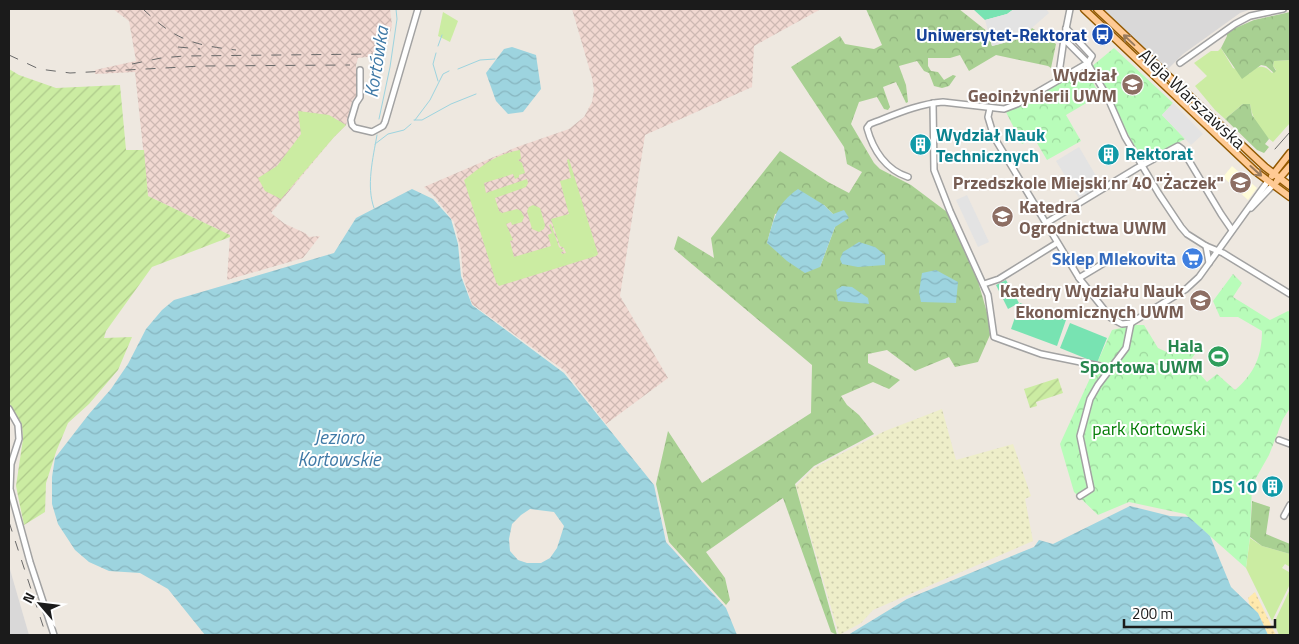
<svg xmlns="http://www.w3.org/2000/svg" width="1299" height="644" viewBox="0 0 1299 644" font-family="'Titillium Web',sans-serif">
	<style>
		.residential { fill: #d9d8d8 }
		.education { fill: #fffcd8 }
		.military { fill: url(#military-cross-hatch) }
		.farmland { fill: url(#farmland-dots) }
		.grass { fill: #cbeca2 }
		.forest { fill: url(#forest-crowns); fill-rule: evenodd }
		.sand { fill: url(#sand-dots) }
		.park { fill: url(#park-crowns) }
		.garden { fill: url(#garden-furrows) }
		.pitch { fill: #78e3b2 }
		.parking { fill: #e3e3e3 }
		.water { fill: url(#water-waves); fill-rule: evenodd }
		.lines { fill: none; stroke-linecap: round; stroke-linejoin: round }
		.stream { stroke: #9dd4df; stroke-width: 1 }
		.minor-casing { stroke: #a2a2a2; stroke-width: 8 }
		.major-casing { stroke: #935900; stroke-width: 9 }
		.minor { stroke: #fff; stroke-width: 5 }
		.major { stroke: #ffca94; stroke-width: 6 }
		.tram { stroke: #696969; stroke-width: 1 }
		.rail { stroke: #696969; stroke-width: 1; stroke-dasharray: 10 10; stroke-linecap: butt }
		.oneway { stroke: #987b5e }
		.labels { text-anchor: middle; stroke-width: 4; stroke-linejoin: round; paint-order: stroke }
		.transit-label { font-size: 18px; font-weight: bold; fill: #164399; stroke: #fff; text-anchor: end }
		.education-label { font-size: 18px; font-weight: bold; fill: #785e54; stroke: #fff; text-anchor: end }
		.street-label { font-size: 18px; fill: #1b1b1b; stroke: #fff }
		.culture-label { font-size: 18px; font-weight: bold; fill: #0d838f; stroke: #fff; text-anchor: start }
		.shop-label { font-size: 18px; font-weight: bold; fill: #366cbe; stroke: #fff; text-anchor: end }
		.leisure-label { font-size: 18px; font-weight: bold; fill: #27864d; stroke: #fff; text-anchor: end }
		.park-label { font-size: 18px; fill: #057e07; stroke: #fff }
		.water-label { font-size: 19px; font-style: italic; fill: #407aa7; stroke: #fff }
	</style>
	<defs>
		<pattern id="military-cross-hatch" width="8" height="8" patternUnits="userSpaceOnUse" patternTransform="scale(1.25)"><rect width="8" height="8" fill="#f1d8d1"/><path d="M0 0l8 8M0 8l8-8" fill="none" stroke="#ceb9b3"/></pattern>
		<pattern id="farmland-dots" width="8" height="8" patternUnits="userSpaceOnUse" patternTransform="scale(1.25)"><rect width="8" height="8" fill="#eeeec9"/><path d="M2 2h.1M6 6h.1" fill="none" stroke="#ccccac" stroke-width="1.8" stroke-linecap="round"/></pattern>
		<pattern id="forest-crowns" width="20" height="18" patternUnits="userSpaceOnUse" patternTransform="scale(1.25)"><rect width="20" height="18" fill="#a8d092"/><path d="M2 6a3 3 0 1 1 6 0M12 15a3 3 0 1 1 6 0" fill="none" stroke="#90b27d"/></pattern>
		<pattern id="sand-dots" width="8" height="8" patternUnits="userSpaceOnUse" patternTransform="scale(1.25)"><rect width="8" height="8" fill="#ffe9ad"/><path d="M2 2h.1M6 6h.1" fill="none" stroke="#dac794" stroke-width="1.8" stroke-linecap="round"/></pattern>
		<pattern id="park-crowns" width="20" height="18" patternUnits="userSpaceOnUse" patternTransform="scale(1.25)"><rect width="20" height="18" fill="#b8fcb9"/><path d="M2 6a3 3 0 1 1 6 0M12 15a3 3 0 1 1 6 0" fill="none" stroke="#9ed79e"/></pattern>
		<pattern id="garden-furrows" width="10" height="10" patternUnits="userSpaceOnUse" patternTransform="scale(1.25)"><rect width="10" height="10" fill="#cbeca2"/><path d="M-1 1l2-2M0 10L10 0M9 11l2-2" fill="none" stroke="#aeca8b"/></pattern>
		<pattern id="water-waves" width="16" height="10" patternUnits="userSpaceOnUse" patternTransform="scale(1.25)"><rect width="16" height="10" fill="#9dd4df"/><path d="M0 5q4-4 8 0t8 0" fill="none" stroke="#87b5bf"/></pattern>
	</defs>
	<rect width="100%" height="100%" fill="#eee8e0"/>
	<!-- residential -->
	<g class="residential">
		<path d="M1100,9H1252L1240,13L1183,54L1165,72Z"/>
		<path d="M9,566L29,635H9Z"/>
	</g>
	<!-- education -->
	<path class="education" d="M1232,166L1257,188L1248,200L1223,177Z"/>
	<!-- military -->
	<g class="military">
		<path d="M113,9H390L392,25L387,45L376,56L358,58L356,65L358,95L352,101L346,125L334,137L271,213L285,224L305,233L309,237L320,236L303,258L227,280L230,235L148,196L135,72L95,74V70L136,61L129,21Z"/>
		<path d="M572,9H821L754,46L752,87L645,135L620,296L668,378L606,424L565,371L472,304L463,277L461,251L454,222L435,197L424,187L517,147L569,129L584,117L592,102L594,90L592,78Z"/>
	</g>
	<!-- farmland -->
	<path class="farmland" d="M942,409L956,460L1013,444L1031,496L1025,499L1033,541L873,610L861,623L839,635L796,486L814,468L885,431Z"/>
	<!-- grass -->
	<g class="grass">
		<path d="M443,12L458,21L450,42L438,36Z"/>
		<path d="M1221,48L1233,68L1249,74C1258,65 1264,64 1272,73L1276,70L1273,66L1274,61L1290,60V80L1289,82L1290,86V123L1273,142C1261,133 1252,119 1250,104H1243L1225,119L1215,110L1195,86L1207,76L1194,63L1211,51H1218Z"/>
		<path d="M298,111L329,115L346,125L334,137L281,199L265,191L258,178L277,166L301,134Z"/>
		<path d="M520,150L521,159L518,160L522,163L525,173L519,175V177L515,179L513,174L484,183L486,193L527,179L528,183L526,187L495,198L499,211L502,213L517,209L521,211L524,217L522,222L512,225L511,222L506,224L513,240L510,241L514,257L551,246L548,235L552,233L549,225L551,224L559,247L564,251L561,252L562,254L566,253L564,248L560,246L551,219L569,214L560,181L571,178L567,160L569,159L598,254L596,256L499,286L496,282L464,180C485,164 494,155 520,150Z"/>
		<path d="M533,205L540,208L545,225L544,229L539,232L532,229L527,211L529,207Z"/>
		<path d="M1250,538L1262,546L1290,554V567L1285,564L1282,568L1289,572L1290,571V584L1272,621L1246,568Z"/>
		<path d="M1290,589V626L1289,635H1279L1274,623Z"/>
	</g>
	<!-- forest -->
	<g class="forest">
		<path d="M866,9H959L988,32L992,46L1019,39L1032,28L1056,44L1051,68L1048,66L996,55L969,71L960,55L950,58H928V66L931,71L938,72L944,80L953,75L956,76L949,86L942,88L934,86L929,73L924,71L917,61L899,66L906,85L908,102L906,103L896,82L883,87L890,107L888,110L884,109L877,97L859,102L851,124L874,163L880,169L911,185L947,212L965,250L973,264L988,316L990,335L978,362L955,367L949,357L915,371L887,350L868,354V363L900,380L889,389L873,382L841,396L847,405L859,415L874,434L814,466L795,484L837,635L831,632L783,498L706,552L725,578L730,600L726,605L669,542L656,484L668,431L702,483L811,413L812,365L674,249L678,236L714,258L711,238L780,151L828,182L849,193L862,172L847,164L844,147L791,67L840,36L845,44L874,49L882,45ZM824,205L833,214L835,227L820,267L767,243L775,214Z"/>
		<path d="M1290,12V60L1274,61L1273,66L1276,71L1274,73L1266,66L1261,65L1242,79L1221,48L1227,36L1226,32L1254,20Z"/>
		<path d="M1243,104H1250L1252,115L1269,139L1265,144L1269,147L1264,153L1257,150L1225,119Z"/>
		<path d="M1252,501L1270,507L1266,534L1290,544V554L1262,546L1250,537Z"/>
	</g>
	<!-- sand -->
	<path class="sand" d="M1255,592L1276,635H1268L1258,613L1250,606L1248,598Z"/>
	<!-- park -->
	<g class="park">
		<path d="M1114,48L1173,103L1162,115L1185,139L1143,161L1091,67Z"/>
		<path d="M1085,68L1100,95L1066,115L1081,141L1047,160L1034,138L1022,144L1006,112Z"/>
		<path d="M1233,274L1242,283L1233,297L1270,320L1288,311L1290,312V408L1283,419L1269,455L1252,485L1250,537L1246,568L1185,514L1129,502L1098,515L1074,492L1060,444L1112,330L1135,325H1144L1158,348L1171,354L1186,350L1195,354L1189,362L1207,382L1217,374L1235,390C1254,374 1262,356 1262,331L1238,317H1220L1213,301Z"/>
	</g>
	<!-- garden -->
	<g class="garden">
		<path d="M9,69L19,75L56,88L120,85L126,150H144L148,196L230,235V237L152,267L106,331L104,338L132,337L118,370L89,404L68,423L56,452L46,483L45,512L24,525L16,486L23,439L22,425L9,403Z"/>
		<path d="M1058,378L1063,393L1036,402L1037,406L1030,408L1024,389Z"/>
	</g>
	<!-- pitch -->
	<g class="pitch">
		<path d="M973,9H1014L1007,14L985,20Z"/>
		<path d="M1006,280L1019,303L1008,309L996,285Z"/>
		<path d="M1020,303L1066,320L1057,346L1011,329Z"/>
		<path d="M1070,323L1107,338L1097,363L1060,348Z"/>
	</g>
	<!-- parking -->
	<g class="parking">
		<path d="M1014,9H1046L1049,13L1019,39L992,46L985,20L1007,14Z"/>
		<path d="M1173,103L1203,134L1191,145L1162,115Z"/>
		<path d="M1079,147L1102,186L1080,200L1056,161Z"/>
		<path d="M967,195L989,242L978,247L956,200Z"/>
	</g>
	<!-- water -->
	<g class="water">
		<path d="M512,47L536,55L541,89L523,112L508,114L496,101L486,73L504,49Z"/>
		<path d="M412,189L433,199L451,219L458,244L461,276L472,305L564,373L654,485L666,542L726,608L737,635H205L168,589L140,573L109,571L89,562L75,550L58,524L52,504V477L55,458L89,414L111,389L128,364L146,329L162,310L174,300L334,253L356,218ZM530,509L554,512L564,526L557,548L550,558L541,563H527L518,560L510,551L509,539L512,524L521,515Z"/>
		<path d="M798,189L824,205L833,214L844,210L849,218L835,227L820,267L805,273L787,261L767,243C774,219 776,204 798,189Z"/>
		<path d="M859,242L875,247L885,255V265L858,267L842,264L840,259L843,252Z"/>
		<path d="M936,270L958,282L956,303L921,302L919,292L922,273Z"/>
		<path d="M842,286L852,287L868,298L869,304L838,301L836,290Z"/>
		<path d="M1130,506L1170,516L1189,517L1210,536L1231,587L1258,613L1268,635H848L907,599L1034,547L1039,540L1053,544Z"/>
	</g>
	<g class="lines">
		<!-- stream -->
		<g class="stream">
			<path d="M438,46L442,35"/>
			<path d="M436,53L433,64L438,81"/>
			<path d="M458,69L480,60L495,59"/>
			<path d="M379,119L390,67L397,19L396,9"/>
			<path d="M414,120H422L451,104L476,94"/>
			<path d="M415,120L430,100L443,74L449,71"/>
			<path d="M375,144L388,134L404,130L411,124"/>
			<path d="M374,208C366,186 373,158 377,135"/>
		</g>
		<defs>
			<g id="minor">
				<path d="M1066,28L1092,56L1088,63L1089,66L1107,96L1125,137L1159,194L1181,227L1187,234L1206,246L1223,253L1290,294"/>
				<path d="M1180,63L1235,24L1250,16L1283,9"/>
				<path d="M360,70V97L356,103L351,120L352,125L355,128L372,132L383,126L385,122L418,9"/>
				<path d="M1058,80L1064,39"/>
				<path d="M933,103L934,170L950,211L988,295L994,337L1041,354L1110,368"/>
				<path d="M990,108L988,117L994,137L1079,278L1111,318L1122,324L1131,323L1186,289L1199,277L1268,181"/>
				<path d="M908,177C886,170 873,150 867,128L870,124C894,115 917,104 943,102L1004,109L1017,104L1088,63L1064,39L1070,9"/>
				<path d="M1251,208L1273,185"/>
				<path d="M1046,223L1137,168L1178,146L1182,149L1221,214L1232,230"/>
				<path d="M1206,246L1209,263"/>
				<path d="M1079,278L1104,263"/>
				<path d="M984,284L999,279L1057,243"/>
				<path d="M9,409L18,425L19,439L11,464L10,489L30,562L54,635"/>
				<path d="M1279,440L1290,444"/>
				<path d="M1080,496L1091,489L1080,436L1090,399L1098,385L1126,348L1131,323"/>
				<path d="M1284,516L1290,505"/>
			</g>
			<g id="major">
				<path d="M1084,9L1255,171L1290,197"/>
				<path d="M1097,9L1265,167L1290,186"/>
				<path d="M1272,176L1290,153"/>
				<path d="M1277,181L1290,166"/>
			</g>
		</defs>
		<!-- minor casing -->
		<use href="#minor" class="minor-casing"/>
		<!-- major casing -->
		<use href="#major" class="major-casing"/>
		<!-- minor -->
		<use href="#minor" class="minor"/>
		<!-- major -->
		<use href="#major" class="major"/>
		<!-- tram -->
		<path class="tram" d="M1275,149L1290,132"/>
		<!-- rail -->
		<g class="rail">
			<path d="M143,9C174,39 192,45 236,50"/>
			<path d="M178,47L200,49"/>
			<path d="M9,55L39,69L70,73L202,66L350,65"/>
			<path d="M132,64L161,58L184,56L375,54"/>
			<path d="M9,522L46,635"/>
		</g>
	</g>
	<!-- one-way arrows -->
	<defs><path id="oneway-shaft" d="M-6 0H5M1.5-3L5.5 0L1.5 3" fill="none" stroke-width="1.6" stroke-linecap="round" stroke-linejoin="round" transform="scale(1.25)"/></defs>
	<g class="oneway">
		<use href="#oneway-shaft" transform="translate(1129 40) rotate(-137)"/>
		<use href="#oneway-shaft" transform="translate(1256 171) rotate(42)"/>
	</g>
	<!-- icons -->
	<defs>
		<symbol id="bus-disc" viewBox="-11 -11 22 22"><circle r="9.5" fill="#1a4fb4" stroke="#fff"/><path d="M-5-6H5V4H4V6H2V4H-2V6H-4V4H-5ZM-3.5-4V0h7V-4ZM-3.5 1.2v1.5H-2V1.2ZM2 1.2v1.5H3.5V1.2Z" fill="#fff"/></symbol>
		<symbol id="university-disc" viewBox="-11 -11 22 22"><circle r="9.5" fill="#8d6e63" stroke="#fff"/><path d="M0-5L7-2L0 1L-7-2ZM-4 1L0 2.5L4 1V4Q0 6-4 4Z" fill="#fff"/></symbol>
		<symbol id="building-disc" viewBox="-11 -11 22 22"><circle r="9.5" fill="#0f9aa8" stroke="#fff"/><path d="M-4-6H4V6H1V3H-1V6H-4ZM-2.5-4.3h1.7v1.8h-1.7ZM.8-4.3h1.7v1.8H.8ZM-2.5-1h1.7V.8h-1.7ZM.8-1h1.7V.8H.8Z" fill="#fff"/></symbol>
		<symbol id="school-disc" viewBox="-11 -11 22 22"><circle r="9.5" fill="#8d6e63" stroke="#fff"/><path d="M0-5L7-2L0 1L-7-2ZM-4 1L0 2.5L4 1V4Q0 6-4 4Z" fill="#fff"/></symbol>
		<symbol id="supermarket-disc" viewBox="-11 -11 22 22"><circle r="9.5" fill="#3f7fe0" stroke="#fff"/><path d="M-6-5.5h2.5l.6 2H6L4.5 2H-2.5L-4.4-4H-6ZM-1.5 3.2a1.3 1.3 0 1 0 .1 0ZM3 3.2a1.3 1.3 0 1 0 .1 0Z" fill="#fff"/></symbol>
		<symbol id="stadium-disc" viewBox="-11 -11 22 22"><circle r="9.5" fill="#2e9e5b" stroke="#fff"/><path d="M0-5a6.5 5 0 1 0 0 10a6.5 5 0 1 0 0-10ZM-3.5-1.8h7v3.6h-7Z" fill="#fff"/></symbol>
	</defs>
	<g fill-rule="evenodd">
		<use href="#bus-disc" x="1090" y="22" width="25" height="25"/>
		<use href="#university-disc" x="1120" y="72" width="25" height="25"/>
		<use href="#building-disc" x="908" y="132" width="25" height="25"/>
		<use href="#building-disc" x="1096" y="142" width="25" height="25"/>
		<use href="#school-disc" x="1228" y="170" width="25" height="25"/>
		<use href="#university-disc" x="990" y="204" width="25" height="25"/>
		<use href="#supermarket-disc" x="1180" y="246" width="25" height="25"/>
		<use href="#university-disc" x="1188" y="288" width="25" height="25"/>
		<use href="#stadium-disc" x="1206" y="344" width="25" height="25"/>
		<use href="#building-disc" x="1260" y="474" width="25" height="25"/>
	</g>
	<g class="labels">
		<!-- transit labels -->
		<g class="transit-label">
			<text x="1087" y="41">Uniwersytet-Rektorat</text>
		</g>
		<!-- education labels -->
		<g class="education-label">
			<text x="1117" y="81">Wydział<tspan x="1117" dy="21">Geoinżynierii UWM</tspan></text>
			<text x="1224" y="189">Przedszkole Miejski nr 40 "Żaczek"</text>
			<text x="1019" y="213" text-anchor="start">Katedra<tspan x="1019" dy="21">Ogrodnictwa UWM</tspan></text>
			<text x="1184" y="297">Katedry Wydziału Nauk<tspan x="1184" dy="21">Ekonomicznych UWM</tspan></text>
		</g>
		<!-- street labels -->
		<g class="street-label">
			<text transform="translate(1192 99) rotate(43)" y="6">Aleja Warszawska</text>
		</g>
		<!-- culture labels -->
		<g class="culture-label">
			<text x="936" y="141">Wydział Nauk<tspan x="936" dy="21">Technicznych</tspan></text>
			<text x="1125" y="160">Rektorat</text>
			<text x="1257" y="493" text-anchor="end">DS 10</text>
		</g>
		<!-- shop labels -->
		<g class="shop-label">
			<text x="1176" y="265">Sklep Mlekovita</text>
		</g>
		<!-- leisure labels -->
		<g class="leisure-label">
			<text x="1203" y="352">Hala<tspan x="1203" dy="21">Sportowa UWM</tspan></text>
		</g>
		<!-- park labels -->
		<g class="park-label">
			<text x="1149" y="435">park Kortowski</text>
		</g>
		<!-- water labels -->
		<g class="water-label">
			<text transform="translate(376 62) rotate(-81)" y="7">Kortówka</text>
			<text x="339" y="444">Jezioro<tspan x="339" dy="22">Kortowskie</tspan></text>
		</g>
	</g>
	<!-- border -->
	<rect width="1299" height="644" fill="none" stroke="#1b1b1b" stroke-width="20"/>
	<!-- north arrow -->
	<g transform="translate(40 604) rotate(298)" stroke="#ffffff" stroke-width="4" paint-order="stroke">
	<path d="M0-4L9 19L0 12L-9 19Z" fill="#1b1b1b"/>
	<text y="-8" font-size="14" font-weight="bold" text-anchor="middle" fill="#1b1b1b">N</text>
	</g>
	<!-- scale -->
	<path d="M1124 619v8h151v-8" fill="none" stroke="#1b1b1b" stroke-width="2.5"/>
	<text x="1132" y="619" font-size="15" fill="#1b1b1b" stroke="#ffffff" stroke-width="4" paint-order="stroke">200 m</text>
</svg>
